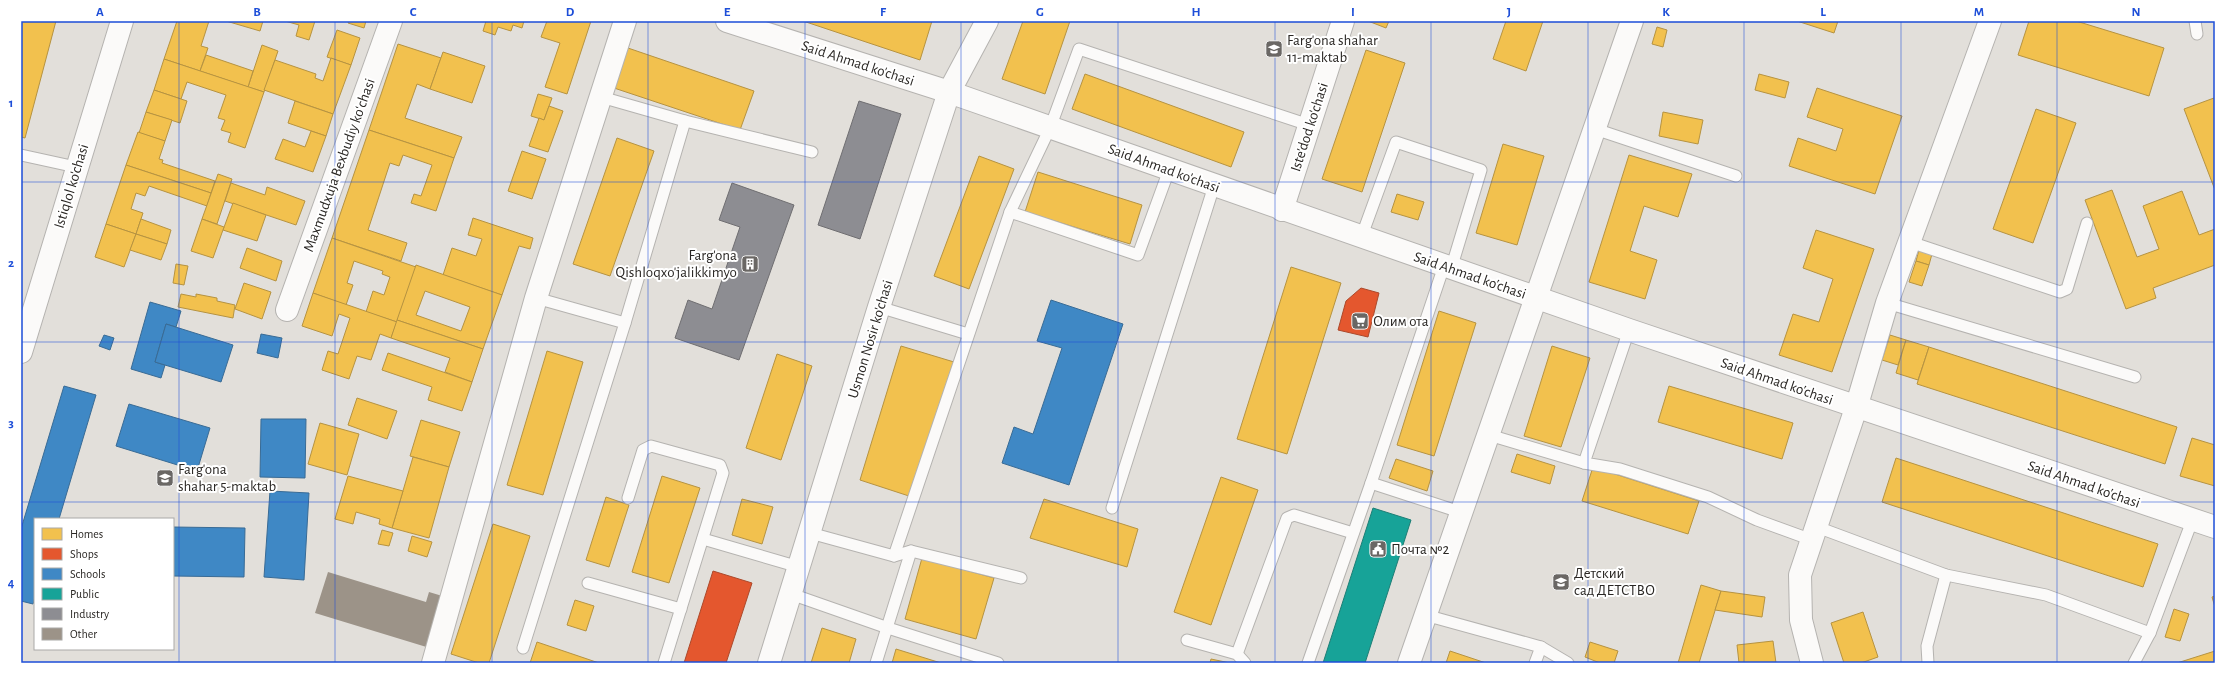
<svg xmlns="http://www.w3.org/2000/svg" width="2236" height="684" viewBox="0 0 2236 684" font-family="'Alegreya Sans',sans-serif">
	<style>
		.homes { fill: #f2c14e; stroke: #b69341; fill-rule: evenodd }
		.shops { fill: #e4572e; stroke: #ac492b }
		.schools { fill: #3f88c5; stroke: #396b95 }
		.public { fill: #17a398; stroke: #1d7e75 }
		.industry { fill: #8d8d92; stroke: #6f6e71 }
		.building { fill: #9c9388 }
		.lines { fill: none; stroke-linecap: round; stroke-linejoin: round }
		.service-casing { stroke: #b5b3b0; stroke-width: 13 }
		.minor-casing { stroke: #b5b3b0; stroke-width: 24 }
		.secondary-casing { stroke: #b5b3b0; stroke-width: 24 }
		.service { stroke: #fbfaf9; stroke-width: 11 }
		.minor { stroke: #fbfaf9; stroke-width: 22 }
		.secondary { stroke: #fbfaf9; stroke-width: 22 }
		.grid { fill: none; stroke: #1d4ed8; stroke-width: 1; stroke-opacity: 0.55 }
		.labels { text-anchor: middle; stroke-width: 4; stroke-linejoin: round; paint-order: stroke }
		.poi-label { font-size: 15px; fill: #2a2724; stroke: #fff; text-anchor: start }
		.street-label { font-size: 15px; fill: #2a2724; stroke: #fff }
		.neatline { fill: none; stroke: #1d4ed8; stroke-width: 1.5 }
		.grid-label { font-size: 13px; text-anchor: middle; font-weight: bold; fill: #1d4ed8 }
	</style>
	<rect width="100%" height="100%" fill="#e2dfda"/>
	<!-- homes -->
	<g class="homes">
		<path d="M21,21H56L25,138L21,137Z"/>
		<path d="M177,21H209L201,46L208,48L200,71L164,59Z"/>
		<path d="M226,21H263L260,31Z"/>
		<path d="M285,21H315L309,40L296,36L299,25Z"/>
		<path d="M349,21H366L364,28L348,23Z"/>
		<path d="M486,21H524L522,28L513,25L511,31L498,27L495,35L483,31Z"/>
		<path d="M547,21H591L567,94L545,87L560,43L541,37Z"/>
		<path d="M803,21H932L920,60Z"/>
		<path d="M1023,21H1070L1045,94L1002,79Z"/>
		<path d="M1368,21H1389L1386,28Z"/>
		<path d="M1506,21H1543L1526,71L1493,59Z"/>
		<path d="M1797,21H1838L1834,33Z"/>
		<path d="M2029,21H2076L2164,48L2149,96L2018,55Z"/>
		<path d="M1657,27L1667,30L1663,47L1652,44Z"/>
		<path d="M337,30L360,38L351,65L327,57Z"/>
		<path d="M398,44L441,58L430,89L417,84L405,118L462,137L454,158L369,130Z"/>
		<path d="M262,45L278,51L264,92L248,87Z"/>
		<path d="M625,47L754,91L740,130L611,87Z"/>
		<path d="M1366,50L1405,63L1362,192L1322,179Z"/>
		<path d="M443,52L485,66L472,103L430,89Z"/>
		<path d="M206,55L253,71L248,87L200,71Z"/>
		<path d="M331,58L351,65L333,114L264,90L275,60L316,74L315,78L323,81Z"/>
		<path d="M164,59L264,92L245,148L228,142L231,133L221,130L225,120L218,118L226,95L187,82L181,99L154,90Z"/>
		<path d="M1085,74L1244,132L1231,167L1072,109Z"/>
		<path d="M1759,74L1789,82L1785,98L1755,90Z"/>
		<path d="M1817,88L1902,116L1875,194L1789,166L1798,138L1836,151L1843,129L1807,117Z"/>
		<path d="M154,90L187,101L180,123L146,112Z"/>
		<path d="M538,94L552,98L544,120L531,116Z"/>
		<path d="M2214,98L2215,102V190L2184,109Z"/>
		<path d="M295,101L333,114L326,136L288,123Z"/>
		<path d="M549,106L563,111L548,152L529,146L539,118L544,120Z"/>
		<path d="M2036,109L2076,123L2033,243L1993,229Z"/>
		<path d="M146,112L172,120L165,141L139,133Z"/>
		<path d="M1663,112L1703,120L1698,144L1659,136Z"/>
		<path d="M369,130L454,158L436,211L411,203L414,194L421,196L432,165L403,155L399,166L390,163L368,230L407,243L401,261L332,238Z"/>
		<path d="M311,131L326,136L313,172L275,159L283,139L305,147Z"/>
		<path d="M138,132L165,141L159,159L163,160L162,163L215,181L211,193L126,165Z"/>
		<path d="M617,138L654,151L610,276L573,264Z"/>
		<path d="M1503,144L1544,156L1517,245L1476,233Z"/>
		<path d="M522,151L546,159L532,199L508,191Z"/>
		<path d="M1629,155L1692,174L1678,217L1644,206L1630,251L1657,260L1645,299L1589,282Z"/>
		<path d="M979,156L1014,169L969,289L934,276Z"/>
		<path d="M126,165L211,193L207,206L149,186L145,196L136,193L131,209L143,213L136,234L106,224Z"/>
		<path d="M1038,172L1142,205L1130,244L1025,212Z"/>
		<path d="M218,174L232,179L217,224L202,219Z"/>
		<path d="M231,183L265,195L267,187L305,201L296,225L225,201Z"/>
		<path d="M2112,190L2137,257L2159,249L2143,206L2182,191L2199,235L2215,229V265L2153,288L2156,298L2126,309L2085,200Z"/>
		<path d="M1397,194L1424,202L1418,220L1391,212Z"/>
		<path d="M233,203L266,215L257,241L223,230Z"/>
		<path d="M473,218L533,238L530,249L519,246L502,295L443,275L452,248L476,256L482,239L468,235Z"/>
		<path d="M141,219L171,230L167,244L136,234Z"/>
		<path d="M202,219L224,227L213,258L191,251Z"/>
		<path d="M106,224L136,234L124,267L95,257Z"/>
		<path d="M1816,230L1874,249L1832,372L1779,355L1793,314L1819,322L1833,279L1803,268Z"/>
		<path d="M136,234L167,244L161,260L130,250Z"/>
		<path d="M332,238L416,267L397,322L366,312L373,291L384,295L390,277L382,274L383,271L354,261L347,283L353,285L346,305L313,293Z"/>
		<path d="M247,248L282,261L276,281L240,268Z"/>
		<path d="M1919,250L1932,254L1929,265L1916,261Z"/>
		<path d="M1916,261L1929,265L1922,286L1909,282Z"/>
		<path d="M176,264L188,266L184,285L173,283Z"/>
		<path d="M416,265L502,295L483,349L397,320ZM425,291L470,307L461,331L416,315Z"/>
		<path d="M1291,267L1341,283L1287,454L1237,439Z"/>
		<path d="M244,283L271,292L262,319L235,309Z"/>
		<path d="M313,293L397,322L391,338L380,334L371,360L357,356L349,379L322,370L328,351L338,354L350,318L339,314L332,336L302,326Z"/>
		<path d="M181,294L196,297V294L217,298V301L235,305L233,318L178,307Z"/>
		<path d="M1439,311L1476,323L1434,456L1397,445Z"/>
		<path d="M397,320L483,349L472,382L445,372L450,358L391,338Z"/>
		<path d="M1890,335L1906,340L1898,365L1882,360Z"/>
		<path d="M1906,340L1929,347L1918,380L1896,373Z"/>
		<path d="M901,346L954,362L912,497L860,480Z"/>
		<path d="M1552,346L1590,358L1561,447L1524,436Z"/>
		<path d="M1929,347L2177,427L2165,464L1917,384Z"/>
		<path d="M547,351L583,362L543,495L507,485Z"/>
		<path d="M388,353L472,382L462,411L428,400L432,387L382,370Z"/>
		<path d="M777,354L812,366L781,460L746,448Z"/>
		<path d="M1669,386L1793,423L1782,459L1658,422Z"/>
		<path d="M357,398L397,411L387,439L348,425Z"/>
		<path d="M421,420L460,432L449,467L410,456Z"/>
		<path d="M320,423L359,434L347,475L308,464Z"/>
		<path d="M2192,438L2215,445V486L2180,476Z"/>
		<path d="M1517,454L1555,466L1550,484L1511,472Z"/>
		<path d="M413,457L449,467L429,538L392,528Z"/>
		<path d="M1896,458L2158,544L2143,587L1882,502Z"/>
		<path d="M1396,459L1433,471L1427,491L1389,478Z"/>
		<path d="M1593,467L1699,501L1688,534L1582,501Z"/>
		<path d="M348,476L403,491L392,528L379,524L380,519L356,512L353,524L335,519Z"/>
		<path d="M662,476L700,488L669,583L632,572Z"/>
		<path d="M1221,477L1258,490L1211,625L1174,612Z"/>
		<path d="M606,497L629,505L609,567L586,560Z"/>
		<path d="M742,499L773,507L762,544L732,535Z"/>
		<path d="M1044,499L1138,529L1127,567L1030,538Z"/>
		<path d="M493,524L530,536L489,663H479L451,654Z"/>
		<path d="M382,530L393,533L389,546L378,544Z"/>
		<path d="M412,536L432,542L427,557L408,551Z"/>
		<path d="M922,558L994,578L976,639L905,619Z"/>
		<path d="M1701,585L1721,591L1699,663H1678Z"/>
		<path d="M1721,591L1765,597L1762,617L1715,610Z"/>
		<path d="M2215,596V607L2212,597Z"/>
		<path d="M575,600L594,606L586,631L567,625Z"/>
		<path d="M2174,609L2189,614L2180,641L2165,637Z"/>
		<path d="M1863,612L1878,657L1861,663H1844L1831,623Z"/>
		<path d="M822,628L856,639L849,663H811Z"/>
		<path d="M1773,641L1776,663H1739L1737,645Z"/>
		<path d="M537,642L599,663H530Z"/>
		<path d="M1590,642L1618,651L1614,663H1600L1585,657Z"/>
		<path d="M896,649L941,663H892Z"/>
		<path d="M1450,651L1486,663H1446Z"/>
		<path d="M2215,651V663H2177Z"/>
		<path d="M1211,659L1230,663H1210Z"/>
	</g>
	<!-- shops -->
	<g class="shops">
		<path d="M1361,288L1379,293L1368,337L1338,330L1346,301Z"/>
		<path d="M713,571L752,583L726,663H684Z"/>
	</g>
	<!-- schools -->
	<g class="schools">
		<path d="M1051,300L1123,324L1069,485L1002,463L1014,427L1033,434L1062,348L1037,341Z"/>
		<path d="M150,302L181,311L176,327L166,324L155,362L165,365L161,378L131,369Z"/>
		<path d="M166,324L233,345L221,382L155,362Z"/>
		<path d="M261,334L282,338L278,358L257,353Z"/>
		<path d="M104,335L114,338L110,350L99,346Z"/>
		<path d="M64,386L96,395L59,519H35V597L33,604L21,601V529Z"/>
		<path d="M129,404L210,428L197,471L116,446Z"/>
		<path d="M261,419H306L305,478L260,477Z"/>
		<path d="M270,491L309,493L304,580L264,577Z"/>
		<path d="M173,527L245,528L244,577L173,576Z"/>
	</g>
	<!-- public -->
	<path class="public" d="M1373,508L1411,520L1365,663H1323Z"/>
	<!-- industry -->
	<g class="industry">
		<path d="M859,101L901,114L860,239L818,225Z"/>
		<path d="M732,183L794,205L739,360L675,338L688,300L712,309L740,227L719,220Z"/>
	</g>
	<!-- building -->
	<path class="building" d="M328,572L426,602L429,592L449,598L433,649L315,613Z"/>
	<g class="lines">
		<defs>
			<g id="service">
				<path d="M2195,21L2197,34"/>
				<path d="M685,121L812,152"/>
				<path d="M1595,129L1736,176"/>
				<path d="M21,155L76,167"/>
				<path d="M1169,170L1138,255L1010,212L1050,128L1079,49L1309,125"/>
				<path d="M1361,238L1396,142L1481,170L1451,269"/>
				<path d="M1910,242L2060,292L2067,289L2087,223"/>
				<path d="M1444,266L1371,483L1463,513"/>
				<path d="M536,298L625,323"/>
				<path d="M1887,303L2135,377"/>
				<path d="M879,307L968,334"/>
				<path d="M1629,330L1584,463L1620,469L1708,497L1757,520L1812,540"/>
				<path d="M1489,435L1584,463"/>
				<path d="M628,498L643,450L651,446L720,465L723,473L664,663"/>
				<path d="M1112,508L1214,186"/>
				<path d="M1817,527L1946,575L2046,595L2150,633"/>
				<path d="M810,533L894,556L1010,212"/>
				<path d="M703,539L799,567"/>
				<path d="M894,556L911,551L1021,578"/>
				<path d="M588,583L681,609"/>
				<path d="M791,594L888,628L998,663"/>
				<path d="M1425,615L1541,647L1568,663"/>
				<path d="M1187,640L1237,654L1245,663"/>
				<path d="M523,648L625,323L685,121L601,97"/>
				<path d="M1237,654L1287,518L1294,515L1353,533"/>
				<path d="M876,663L911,551"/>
				<path d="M1308,663L1371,483"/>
				<path d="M1535,663L1541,647"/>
				<path d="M1928,663L1927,646L1946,575"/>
				<path d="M2134,663L2150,633L2192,521"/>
			</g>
			<g id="minor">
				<path d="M727,21L949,92L1629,330L2215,527"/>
				<path d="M1282,210L1343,21"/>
				<path d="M287,310L391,21"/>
				<path d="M433,663L536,298L625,21"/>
				<path d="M769,663L879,307L949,92L987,21"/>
				<path d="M1409,663L1632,21"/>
				<path d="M1812,663L1801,620L1800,575L1856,408L1887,303L1990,21"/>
			</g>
			<path id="secondary" d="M21,352L122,21"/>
		</defs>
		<!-- service casing -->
		<use href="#service" class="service-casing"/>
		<!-- minor casing -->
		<use href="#minor" class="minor-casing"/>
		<!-- secondary casing -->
		<use href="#secondary" class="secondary-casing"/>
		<!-- service -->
		<use href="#service" class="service"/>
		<!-- minor -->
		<use href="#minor" class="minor"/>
		<!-- secondary -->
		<use href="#secondary" class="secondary"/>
	</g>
	<!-- grid -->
	<path class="grid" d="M179,21V663M335,21V663M492,21V663M648,21V663M805,21V663M961,21V663M1118,21V663M1275,21V663M1431,21V663M1588,21V663M1744,21V663M1901,21V663M2057,21V663M21,182H2215M21,342H2215M21,502H2215"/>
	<!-- icons -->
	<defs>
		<symbol id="school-square" viewBox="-11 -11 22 22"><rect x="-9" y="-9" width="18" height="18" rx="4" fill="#6a6764" stroke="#fff"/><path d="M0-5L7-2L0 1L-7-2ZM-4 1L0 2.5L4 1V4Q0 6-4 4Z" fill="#fff"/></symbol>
		<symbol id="building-square" viewBox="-11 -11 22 22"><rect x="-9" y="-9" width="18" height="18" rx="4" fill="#6a6764" stroke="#fff"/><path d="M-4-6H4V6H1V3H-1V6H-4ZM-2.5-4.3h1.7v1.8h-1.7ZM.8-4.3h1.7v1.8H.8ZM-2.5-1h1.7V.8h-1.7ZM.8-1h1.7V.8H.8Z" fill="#fff"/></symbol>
		<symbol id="supermarket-square" viewBox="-11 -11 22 22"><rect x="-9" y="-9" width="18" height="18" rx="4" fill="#6a6764" stroke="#fff"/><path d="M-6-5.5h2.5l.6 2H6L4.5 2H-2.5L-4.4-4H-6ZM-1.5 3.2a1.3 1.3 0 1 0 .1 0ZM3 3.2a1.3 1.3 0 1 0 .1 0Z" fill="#fff"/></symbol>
		<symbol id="civic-square" viewBox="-11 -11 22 22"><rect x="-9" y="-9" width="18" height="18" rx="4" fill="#6a6764" stroke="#fff"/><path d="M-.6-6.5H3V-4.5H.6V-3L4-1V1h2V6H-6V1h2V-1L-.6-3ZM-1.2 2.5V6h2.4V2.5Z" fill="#fff"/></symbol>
	</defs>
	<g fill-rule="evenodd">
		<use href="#school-square" x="1264" y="39" width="20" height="20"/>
		<use href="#building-square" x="740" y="254" width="20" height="20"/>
		<use href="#supermarket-square" x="1350" y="311" width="20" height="20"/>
		<use href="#school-square" x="155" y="468" width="20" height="20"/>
		<use href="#civic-square" x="1368" y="539" width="20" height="20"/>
		<use href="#school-square" x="1551" y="572" width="20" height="20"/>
	</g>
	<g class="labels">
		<!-- poi labels -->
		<g class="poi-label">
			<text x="1287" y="45">Farg'ona shahar<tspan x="1287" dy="17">11-maktab</tspan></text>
			<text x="737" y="260" text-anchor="end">Farg'ona<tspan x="737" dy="17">Qishloqxo'jalikkimyo</tspan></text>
			<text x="1373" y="326">Олим ота</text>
			<text x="178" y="474">Farg'ona<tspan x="178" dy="17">shahar 5-maktab</tspan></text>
			<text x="1391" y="554">Почта №2</text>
			<text x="1574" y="578">Детский<tspan x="1574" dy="17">сад ДЕТСТВО</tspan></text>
		</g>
		<!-- street labels -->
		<g class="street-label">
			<text transform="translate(858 63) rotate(18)" y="5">Said Ahmad ko'chasi</text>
			<text transform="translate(1309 127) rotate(-72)" y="5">Iste'dod ko'chasi</text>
			<text transform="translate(339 165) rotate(-70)" y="5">Maxmudxuja Bexbudiy koʻchasi</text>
			<text transform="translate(1164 168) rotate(20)" y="5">Said Ahmad ko'chasi</text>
			<text transform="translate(71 186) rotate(-73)" y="5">Istiqlol ko'chasi</text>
			<text transform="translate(1470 275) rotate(19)" y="5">Said Ahmad ko'chasi</text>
			<text transform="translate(870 339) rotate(-73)" y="5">Usmon Nosir ko'chasi</text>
			<text transform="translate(1777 381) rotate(19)" y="5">Said Ahmad ko'chasi</text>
			<text transform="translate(2084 484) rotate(19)" y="5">Said Ahmad ko'chasi</text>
		</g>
	</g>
	<!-- border -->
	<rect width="2236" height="684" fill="none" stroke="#ffffff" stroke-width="44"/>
	<!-- legend -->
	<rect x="34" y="518" width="140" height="132" fill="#ffffff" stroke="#aaa9a7"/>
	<rect x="42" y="528" width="20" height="12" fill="#f2c14e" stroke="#aaa9a7"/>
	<text x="70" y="538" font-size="12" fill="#2a2724">Homes</text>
	<rect x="42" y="548" width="20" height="12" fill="#e4572e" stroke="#aaa9a7"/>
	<text x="70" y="558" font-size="12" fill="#2a2724">Shops</text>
	<rect x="42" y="568" width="20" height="12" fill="#3f88c5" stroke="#aaa9a7"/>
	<text x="70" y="578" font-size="12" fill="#2a2724">Schools</text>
	<rect x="42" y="588" width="20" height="12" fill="#17a398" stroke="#aaa9a7"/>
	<text x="70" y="598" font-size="12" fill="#2a2724">Public</text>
	<rect x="42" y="608" width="20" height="12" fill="#8d8d92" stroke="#aaa9a7"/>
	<text x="70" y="618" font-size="12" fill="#2a2724">Industry</text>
	<rect x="42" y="628" width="20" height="12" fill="#9c9388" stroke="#aaa9a7"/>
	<text x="70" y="638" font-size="12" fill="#2a2724">Other</text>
	<rect x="22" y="22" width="2192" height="640" class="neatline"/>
	<g class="grid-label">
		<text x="100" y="16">A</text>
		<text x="257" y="16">B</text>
		<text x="413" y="16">C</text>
		<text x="570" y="16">D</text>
		<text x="727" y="16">E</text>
		<text x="883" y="16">F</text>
		<text x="1040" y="16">G</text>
		<text x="1196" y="16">H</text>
		<text x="1353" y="16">I</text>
		<text x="1509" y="16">J</text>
		<text x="1666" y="16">K</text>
		<text x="1823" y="16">L</text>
		<text x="1979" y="16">M</text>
		<text x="2136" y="16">N</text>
		<text x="11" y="107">1</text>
		<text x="11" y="267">2</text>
		<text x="11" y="427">3</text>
		<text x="11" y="587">4</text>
	</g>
</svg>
